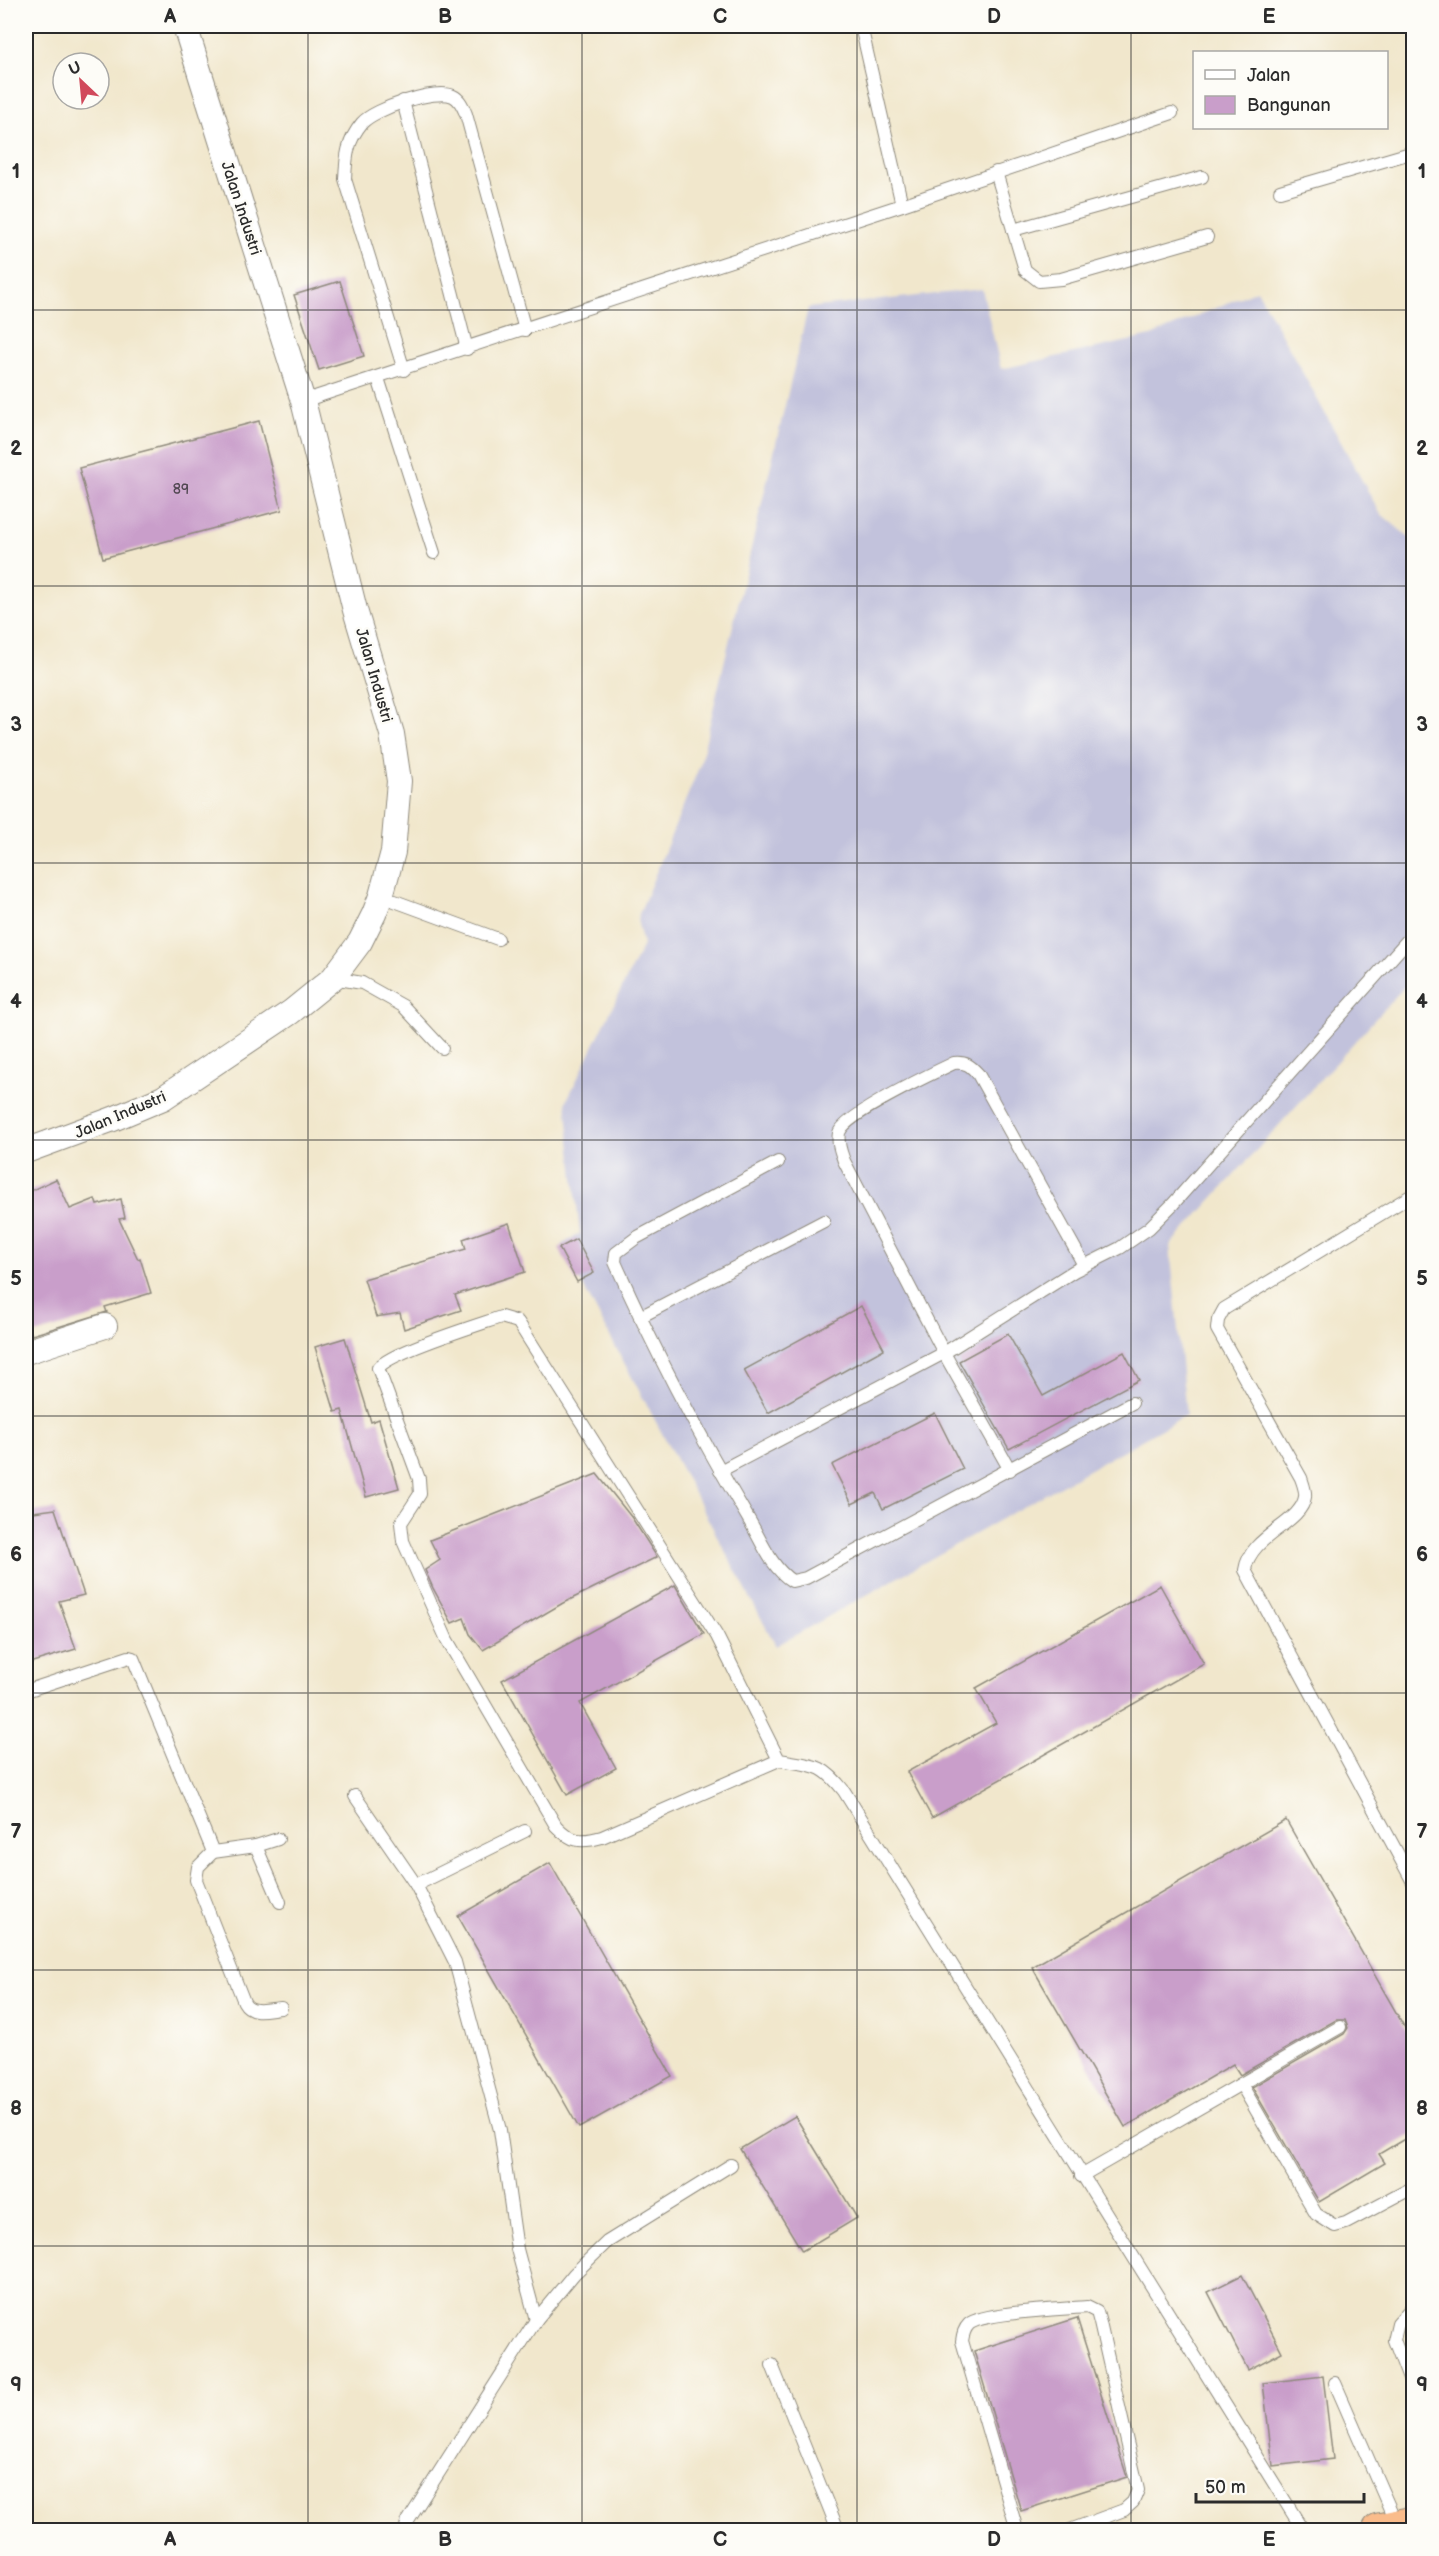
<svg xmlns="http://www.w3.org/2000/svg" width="1439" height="2556" viewBox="0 0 1439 2556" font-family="'Balsamiq Sans',sans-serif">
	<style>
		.industrial { fill: #c2c2dc }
		.building { fill: #c99eca }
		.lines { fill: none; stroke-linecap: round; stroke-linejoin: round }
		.service-casing { stroke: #8e897c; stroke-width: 14 }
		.minor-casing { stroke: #8e897c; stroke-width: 26 }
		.trunk-casing { stroke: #8e897c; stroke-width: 35 }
		.service { stroke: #fff; stroke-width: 12 }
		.minor { stroke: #fff; stroke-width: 24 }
		.trunk { stroke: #fabc8b; stroke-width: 33 }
		.grid { fill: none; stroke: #2b2b2b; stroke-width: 1.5; stroke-opacity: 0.55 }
		.labels { text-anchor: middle; stroke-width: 5; stroke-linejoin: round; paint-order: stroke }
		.number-label { font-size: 14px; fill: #524853 }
		.street-label { font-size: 16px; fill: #2b2b2b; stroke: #fdfcf7 }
		.neatline { fill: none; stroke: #2b2b2b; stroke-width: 2 }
		.grid-label { font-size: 20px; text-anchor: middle; font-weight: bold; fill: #2b2b2b }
	</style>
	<rect width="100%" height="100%" fill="#fdfcf7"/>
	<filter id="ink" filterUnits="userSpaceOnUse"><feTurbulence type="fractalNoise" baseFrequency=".0167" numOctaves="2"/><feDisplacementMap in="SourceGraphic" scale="12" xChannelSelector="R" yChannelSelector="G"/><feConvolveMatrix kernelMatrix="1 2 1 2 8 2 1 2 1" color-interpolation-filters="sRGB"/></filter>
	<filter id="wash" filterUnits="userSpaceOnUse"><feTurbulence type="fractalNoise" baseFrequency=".008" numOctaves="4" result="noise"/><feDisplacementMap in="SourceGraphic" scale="24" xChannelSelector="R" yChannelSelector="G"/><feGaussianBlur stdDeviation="1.35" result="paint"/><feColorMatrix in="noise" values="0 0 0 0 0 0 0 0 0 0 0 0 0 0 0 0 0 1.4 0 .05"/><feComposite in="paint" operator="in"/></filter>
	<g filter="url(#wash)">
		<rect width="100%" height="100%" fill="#f1e7cc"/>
		<!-- industrial -->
		<path class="industrial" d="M982,289L1001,369L1151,336L1257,290L1380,513L1413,541V977L1170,1246L1186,1415L776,1646L561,1245L580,1234L566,1102L643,945L637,919L700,765L808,308Z"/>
		<g id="blocks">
			<!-- building -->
			<g class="building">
				<path d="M340,281L364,356L319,370L294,295Z"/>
				<path d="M259,421L282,510L103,558L79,468Z"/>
				<path d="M56,1179L70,1209L95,1199L97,1205L121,1199L125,1218L119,1219L138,1259L140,1258L151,1293L105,1307L107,1312L32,1335L26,1322V1193Z"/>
				<path d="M509,1223L525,1272L455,1295L461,1310L404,1329L400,1313L376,1317L364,1279L466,1249L463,1239Z"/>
				<path d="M576,1239L594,1273L577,1282L559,1248Z"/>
				<path d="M861,1306L884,1349L768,1413L744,1370Z"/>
				<path d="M1008,1334L1043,1396L1124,1352L1139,1380L1009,1449L959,1361Z"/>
				<path d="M345,1338L371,1422L379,1419L399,1488L366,1497L342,1410L335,1412L315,1347Z"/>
				<path d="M935,1413L963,1469L883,1509L875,1493L852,1504L832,1465Z"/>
				<path d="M597,1474L632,1518L657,1557L563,1603L483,1650L470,1634L464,1618L452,1623L433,1588L425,1570L440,1560L430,1540Z"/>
				<path d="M55,1509L84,1595L59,1601L76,1649L26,1664V1513Z"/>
				<path d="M675,1585L704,1634L580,1703L616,1768L567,1795L502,1680Z"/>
				<path d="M1160,1585L1204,1664L932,1818L907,1772L996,1723L976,1688Z"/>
				<path d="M1286,1820L1413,2042V2134L1379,2154L1385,2163L1319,2202L1252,2087L1344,2034L1348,2028L1345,2020H1336L1240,2075L1233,2064L1125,2127L1032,1967Z"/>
				<path d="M550,1863L672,2076L579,2128L458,1916Z"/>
				<path d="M795,2116L857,2218L802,2251L740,2149Z"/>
				<path d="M1242,2275L1282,2352L1248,2370L1208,2292Z"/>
				<path d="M1077,2318L1127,2477L1021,2511L974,2351Z"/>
				<path d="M1323,2376L1333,2459L1273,2466L1263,2383Z"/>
			</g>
		</g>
	</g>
	<g filter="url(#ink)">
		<use href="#blocks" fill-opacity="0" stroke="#8e897c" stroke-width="1.5"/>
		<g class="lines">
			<defs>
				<g id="service">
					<path d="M861,26L902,205"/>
					<path d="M403,101L467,349"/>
					<path d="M996,172L1025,270L1039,281L1061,279L1207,237"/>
					<path d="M1280,191L1414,152"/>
					<path d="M1013,230L1202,177"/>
					<path d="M404,370L345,179C346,157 347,141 362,123C374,109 435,88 453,96C460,99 463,107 466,114L525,330"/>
					<path d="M378,378L434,553"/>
					<path d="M303,401L902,205L1172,113"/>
					<path d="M381,896L498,939"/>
					<path d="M333,978L362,983L403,1006L442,1048"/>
					<path d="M778,1162L636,1238L616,1253L615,1262C654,1350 699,1435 748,1518C760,1538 771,1568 792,1581L806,1578L1132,1403"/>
					<path d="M1414,1194L1224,1309L1218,1320L1217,1329L1301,1478C1303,1484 1306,1491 1305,1497C1301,1524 1250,1535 1245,1570L1414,1884"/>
					<path d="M640,1317L824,1221"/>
					<path d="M1010,1470L944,1353L844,1161C841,1152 837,1143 839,1133C844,1115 933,1073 954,1063C966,1062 970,1065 978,1074L1084,1265"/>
					<path d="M720,1471L944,1353L1074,1271L1120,1248L1149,1228L1173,1204L1414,933"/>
					<path d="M26,1691L129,1657L133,1658L213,1852L198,1867L196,1880L244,2002C251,2015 268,2009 281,2008"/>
					<path d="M779,1760L602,1837C581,1843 571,1842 556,1826L447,1640L403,1541L401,1523L420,1494L419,1479L378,1368C390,1352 478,1325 501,1317L518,1322L717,1636L779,1760C814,1766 821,1762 844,1791L1303,2530"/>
					<path d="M355,1796L416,1885L455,1962L500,2130L517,2249L536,2320"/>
					<path d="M256,1846L280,1902"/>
					<path d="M213,1852L256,1846L278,1839"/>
					<path d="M416,1885L525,1831"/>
					<path d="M1241,2084L1316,2214L1335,2226L1346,2223L1414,2187"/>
					<path d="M1081,2176L1340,2027"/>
					<path d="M1414,2305L1398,2323L1394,2340L1414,2392"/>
					<path d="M772,2365L838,2530"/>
					<path d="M1335,2383L1397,2525"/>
					<path d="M405,2530L408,2521L536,2320L574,2274L607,2242L731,2165"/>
					<path d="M1017,2530L962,2341C963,2334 964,2329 969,2324C983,2312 1065,2309 1087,2307L1097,2312L1100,2323L1138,2490L1133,2502L1124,2510L1070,2530"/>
				</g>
				<g id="minor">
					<path d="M26,1151L113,1119L163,1098L291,1012L333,978L360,942L374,914L381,896L393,852L399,781L392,734L355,610L303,401L185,26"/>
					<path d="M26,1352L105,1326"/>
				</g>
				<path id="trunk" d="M1379,2530L1414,2523"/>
			</defs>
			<!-- service casing -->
			<use href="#service" class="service-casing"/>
			<!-- minor casing -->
			<use href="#minor" class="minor-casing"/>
			<!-- trunk casing -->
			<use href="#trunk" class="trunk-casing"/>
			<!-- service -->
			<use href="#service" class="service"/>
			<!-- minor -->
			<use href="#minor" class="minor"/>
			<!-- trunk -->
			<use href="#trunk" class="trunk"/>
		</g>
	</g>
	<!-- grid -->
	<path class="grid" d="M308,26V2530M582,26V2530M857,26V2530M1131,26V2530M26,310H1414M26,586H1414M26,863H1414M26,1140H1414M26,1416H1414M26,1693H1414M26,1970H1414M26,2246H1414"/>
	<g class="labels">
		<!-- number labels -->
		<g class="number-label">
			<text x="181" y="494">89</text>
		</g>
		<!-- street labels -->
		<g class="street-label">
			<text transform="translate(242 208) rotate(72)" y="6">Jalan Industri</text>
			<text transform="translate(375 675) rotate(74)" y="6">Jalan Industri</text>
			<text transform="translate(120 1114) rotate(-23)" y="6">Jalan Industri</text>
		</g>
	</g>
	<!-- margin -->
	<rect width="1439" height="2556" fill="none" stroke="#fdfcf7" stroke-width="66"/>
	<!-- legend -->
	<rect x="1193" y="51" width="195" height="78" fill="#fdfcf7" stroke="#a9a8a5" stroke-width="1.5"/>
	<rect x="1205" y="70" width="30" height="9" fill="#ffffff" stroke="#a9a8a5" stroke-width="1.5"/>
	<text x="1247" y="81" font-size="18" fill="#2b2b2b">Jalan</text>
	<rect x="1205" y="96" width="30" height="18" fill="#c99eca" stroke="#a9a8a5" stroke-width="1.5"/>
	<text x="1247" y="111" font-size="18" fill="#2b2b2b">Bangunan</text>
	<!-- north arrow -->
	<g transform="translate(81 81) rotate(334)"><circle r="28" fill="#fdfcf7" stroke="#a9a8a5" stroke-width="1.5"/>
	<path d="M0-4.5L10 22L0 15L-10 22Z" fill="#d1495b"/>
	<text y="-9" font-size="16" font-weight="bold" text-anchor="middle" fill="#2b2b2b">U</text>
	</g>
	<!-- scale -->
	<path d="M1196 2493v9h168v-9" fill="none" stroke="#2b2b2b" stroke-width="3"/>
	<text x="1205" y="2493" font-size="18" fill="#2b2b2b" stroke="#fdfcf7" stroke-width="4.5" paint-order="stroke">50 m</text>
	<rect x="33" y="33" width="1373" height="2490" class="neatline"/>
	<g class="grid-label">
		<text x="170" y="23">A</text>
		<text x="445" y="23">B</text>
		<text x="720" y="23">C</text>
		<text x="994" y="23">D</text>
		<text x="1269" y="23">E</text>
		<text x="16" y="178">1</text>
		<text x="1422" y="178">1</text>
		<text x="16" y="455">2</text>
		<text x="1422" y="455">2</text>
		<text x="16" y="731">3</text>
		<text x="1422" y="731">3</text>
		<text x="16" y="1008">4</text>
		<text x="1422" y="1008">4</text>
		<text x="16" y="1285">5</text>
		<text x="1422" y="1285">5</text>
		<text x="16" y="1561">6</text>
		<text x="1422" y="1561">6</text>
		<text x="16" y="1838">7</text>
		<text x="1422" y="1838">7</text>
		<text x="16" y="2115">8</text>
		<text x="1422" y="2115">8</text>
		<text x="16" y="2391">9</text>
		<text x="1422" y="2391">9</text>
		<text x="170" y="2546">A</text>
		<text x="445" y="2546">B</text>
		<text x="720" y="2546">C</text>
		<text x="994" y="2546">D</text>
		<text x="1269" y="2546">E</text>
	</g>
</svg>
